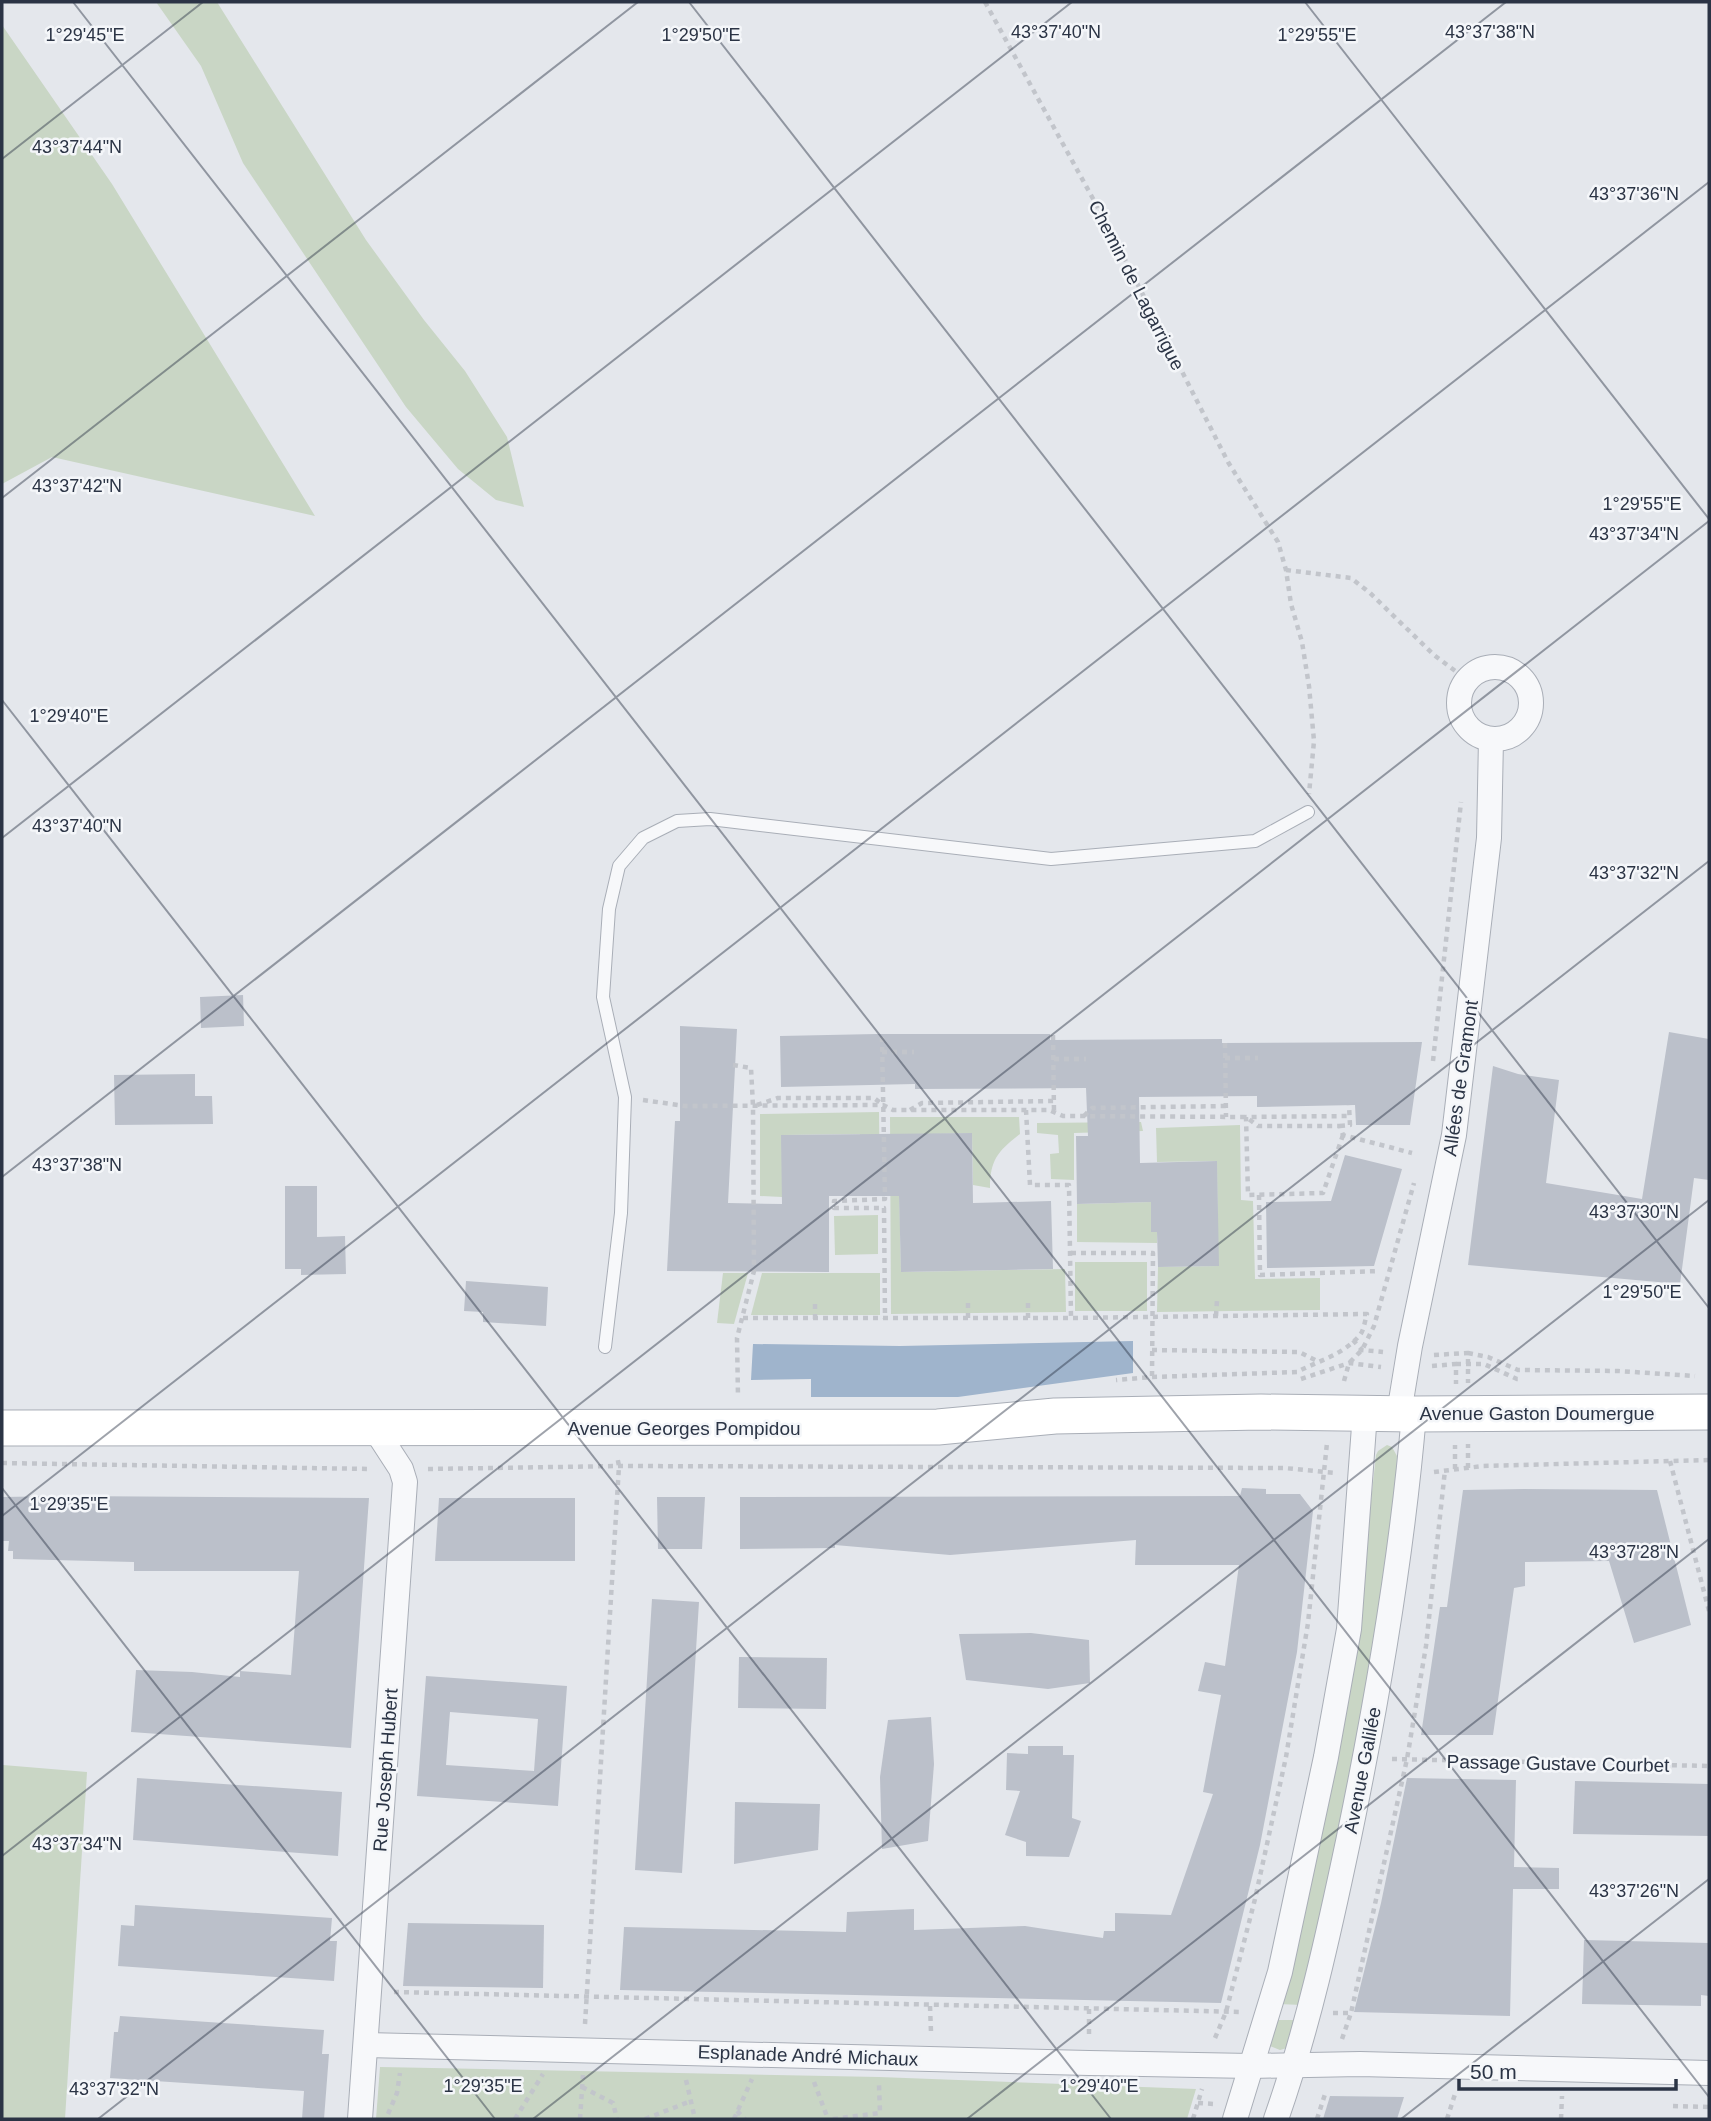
<svg xmlns="http://www.w3.org/2000/svg" width="1711" height="2121" viewBox="0 0 1711 2121" font-family="Helvetica,sans-serif">
	<style>
		.green { fill: #c9d6c5 }
		.water { fill: #9fb4cc }
		.building { fill: #bbc0ca; fill-rule: evenodd }
		.lines { fill: none; stroke-linecap: round; stroke-linejoin: round }
		.service-casing { stroke: #a9aeb7; stroke-width: 14 }
		.minor-casing { stroke: #a9aeb7; stroke-width: 26 }
		.secondary-casing { stroke: #a9aeb7; stroke-width: 37 }
		.path { stroke: #c2c5cb; stroke-width: 4.5; stroke-dasharray: 5 5; stroke-linecap: butt }
		.service { stroke: #f7f8fa; stroke-width: 12 }
		.minor { stroke: #f7f8fa; stroke-width: 24 }
		.secondary { stroke: #fff; stroke-width: 35 }
		.ticks { fill: none; stroke: #2b3445; stroke-width: 2; stroke-opacity: 0.45 }
		.labels { text-anchor: middle; stroke-width: 5; stroke-linejoin: round; paint-order: stroke }
		.street-label { font-size: 19px; fill: #2b3445; stroke: #f4f6f9 }
		.ticks-label { font-size: 18px; text-anchor: middle; fill: #2b3445; stroke: #f4f6f9; stroke-width: 5; stroke-linejoin: round; paint-order: stroke }
	</style>
	<rect width="100%" height="100%" fill="#e4e7ec"/>
	<!-- green -->
	<g class="green">
		<path d="M156,2H217L366,240L424,320L465,371L507,437L524,507L496,500L458,469L406,407L243,163L201,66Z"/>
		<path d="M2,25L112,184L315,516L52,457L2,484Z"/>
		<path d="M879,1112L880,1194L861,1196L860,1134L782,1135V1197L760,1196V1114Z"/>
		<path d="M890,1117H1019L1020,1134C998,1151 990,1160 990,1188L973,1185L972,1133L898,1135L901,1272L1065,1269L1066,1312L891,1314Z"/>
		<path d="M1141,1122L1143,1131L1074,1133V1180L1051,1179L1050,1154L1059,1153L1058,1135L1037,1133V1123Z"/>
		<path d="M1240,1125L1241,1200L1253,1201L1255,1279L1320,1278V1310L1157,1312L1158,1267L1218,1266L1217,1161L1157,1162L1156,1128Z"/>
		<path d="M1151,1202V1232H1157V1243L1077,1242V1204Z"/>
		<path d="M878,1215V1254L835,1255L834,1216Z"/>
		<rect x="1075" y="1262" width="72" height="49"/>
		<path d="M723,1273H748L734,1324L717,1323Z"/>
		<path d="M762,1273H880V1315H751Z"/>
		<path d="M1387,1445L1392,1447L1397,1456L1396,1479L1372,1676L1301,2005L1279,2004L1358,1621L1376,1455L1378,1451Z"/>
		<path d="M3,1765L87,1772L65,2119H2Z"/>
		<path d="M1274,2020H1297L1287,2048L1280,2050L1270,2046L1269,2042Z"/>
		<path d="M380,2067L879,2077L1196,2089L1187,2119H376Z"/>
	</g>
	<!-- water -->
	<path class="water" d="M1133,1341V1373L958,1397H811V1379L751,1380L753,1344L900,1346Z"/>
	<!-- building -->
	<g class="building">
		<path d="M243,995L244,1026L201,1028L200,997Z"/>
		<path d="M680,1026L737,1029L728,1203L782,1204L781,1135L972,1133L973,1203L1051,1201L1053,1269L901,1272L899,1196H829V1272L667,1271L675,1121H680Z"/>
		<path d="M1669,1032L1709,1039V1180L1694,1178L1680,1284L1468,1265L1493,1066L1518,1074L1559,1080L1546,1183L1642,1199Z"/>
		<path d="M876,1034H1050V1040L1222,1039V1043L1422,1042L1410,1125H1356L1355,1105L1257,1107V1096L1139,1097L1140,1163L1217,1161L1219,1266L1158,1267L1157,1232H1151V1202L1077,1204L1076,1136H1088L1086,1088L915,1089V1084L781,1087L780,1036Z"/>
		<path d="M195,1074V1096H212L213,1124L115,1125L114,1075Z"/>
		<path d="M1345,1155L1402,1169L1374,1266L1267,1268L1266,1202L1331,1201Z"/>
		<path d="M285,1186H317V1237L345,1236L346,1274L301,1275V1269H285Z"/>
		<path d="M466,1281L548,1287L546,1326L483,1322V1312L464,1311Z"/>
		<path d="M1242,1488L1266,1489V1494H1300L1313,1511L1297,1652L1260,1845L1221,2003L620,1990L624,1927L846,1932L847,1912L914,1909V1930L1025,1926L1103,1938L1104,1931H1115V1913L1171,1915L1213,1794L1203,1792L1221,1695L1198,1691L1205,1662L1225,1666L1239,1565H1135L1136,1540L950,1555L835,1545V1548L740,1549V1497L1240,1496Z"/>
		<path d="M1524,1489L1657,1490L1691,1625L1634,1643L1609,1561L1525,1562V1586L1514,1588L1493,1735H1421L1440,1607H1447L1463,1490Z"/>
		<path d="M65,1496L369,1498L351,1748L131,1732L136,1670L192,1672L240,1677V1671L291,1675L299,1571H134V1562L13,1559V1551H8L9,1541H2V1497Z"/>
		<path d="M657,1497H705L702,1549H658Z"/>
		<path d="M439,1498H575V1561H435Z"/>
		<path d="M652,1599L699,1602L682,1873L635,1870Z"/>
		<path d="M1031,1633L1089,1640L1090,1683L1048,1689L966,1680L959,1634Z"/>
		<path d="M739,1657L827,1658L826,1709L738,1708Z"/>
		<path d="M426,1676L567,1686L558,1806L417,1796ZM450,1712L538,1719L534,1771L446,1765Z"/>
		<path d="M931,1717L934,1764L928,1841L882,1849L880,1777L888,1720Z"/>
		<path d="M1028,1746H1063V1755H1074L1072,1818L1081,1821L1069,1857L1026,1856V1842L1005,1835L1020,1791L1006,1790L1007,1753L1028,1754Z"/>
		<path d="M137,1778L342,1792L338,1856L133,1840Z"/>
		<path d="M1407,1778L1516,1780L1514,1867L1559,1868V1889H1513L1510,2016L1354,2012L1381,1903Z"/>
		<path d="M1575,1781L1709,1784V1836L1573,1834Z"/>
		<path d="M735,1802L820,1804L818,1850L734,1864Z"/>
		<path d="M135,1905L332,1918L330,1941H337L334,1981L118,1966L121,1925L134,1926Z"/>
		<path d="M408,1923L544,1925L543,1988L403,1986Z"/>
		<path d="M1584,1940L1709,1943V1996L1701,1995V2006L1582,2004Z"/>
		<path d="M120,2016L324,2030L322,2054H329L324,2119H302L304,2091L110,2078L114,2032H118Z"/>
		<path d="M1330,2096L1404,2097L1397,2119H1323Z"/>
	</g>
	<g class="lines">
		<defs>
			<path id="service" d="M605,1347L621,1213L625,1097L603,997L609,909L619,866L643,838L677,821L710,819L1051,859L1255,841L1308,812"/>
			<g id="minor">
				<circle cx="1495" cy="703" r="36"/>
				<path d="M1399,1413L1410,1346L1454,1135L1489,838L1491,739"/>
				<path d="M366,2045L1089,2063L1251,2066L1360,2064L1709,2073"/>
				<path d="M360,2119L405,1482L401,1469L375,1429"/>
				<path d="M1235,2119L1280,1972L1326,1757L1349,1629L1365,1413"/>
				<path d="M1276,2119C1308,2028 1329,1932 1349,1837C1378,1697 1402,1557 1414,1414"/>
			</g>
			<path id="secondary" d="M2,1428L938,1427L1055,1416L1261,1412L1414,1414L1709,1412"/>
		</defs>
		<!-- service casing -->
		<use href="#service" class="service-casing"/>
		<!-- minor casing -->
		<use href="#minor" class="minor-casing"/>
		<!-- secondary casing -->
		<use href="#secondary" class="secondary-casing"/>
		<!-- path -->
		<g class="path">
			<path d="M985,2L1108,226L1228,462L1278,542L1286,570L1291,604L1302,642L1309,686L1314,741L1309,794"/>
			<path d="M1286,570L1351,578L1370,593L1434,655L1466,679"/>
			<path d="M1053,1035L1054,1112"/>
			<path d="M882,1037L885,1199L834,1201V1208H884L885,1319"/>
			<path d="M1225,1043L1226,1117"/>
			<path d="M882,1052H914"/>
			<path d="M1225,1058H1258"/>
			<path d="M1054,1059H1086"/>
			<path d="M1433,1061L1461,802"/>
			<path d="M733,1065L751,1068L753,1106L754,1271L737,1338L738,1397"/>
			<path d="M643,1100L685,1106L883,1105L893,1110H1049L1063,1116L1246,1117L1258,1126H1340L1343,1135L1412,1153"/>
			<path d="M757,1105L778,1098H874L882,1104"/>
			<path d="M910,1110L922,1103L1054,1101"/>
			<path d="M1026,1110L1030,1185H1069L1071,1318"/>
			<path d="M1084,1116L1092,1108L1226,1106"/>
			<path d="M1340,1126L1350,1125L1349,1105"/>
			<path d="M1343,1135L1323,1193L1248,1195L1246,1117L1350,1116"/>
			<path d="M1259,1195L1260,1275L1379,1271"/>
			<path d="M1071,1253H1153L1152,1377"/>
			<path d="M1216,1316L1217,1300"/>
			<path d="M743,1318H1071L1367,1314C1365,1320 1364,1330 1360,1335C1343,1355 1318,1361 1297,1372L1152,1377L1116,1380"/>
			<path d="M968,1318V1303"/>
			<path d="M1028,1318V1302"/>
			<path d="M815,1319V1304"/>
			<path d="M1353,1340L1362,1350L1383,1352"/>
			<path d="M1152,1350L1299,1352L1317,1361"/>
			<path d="M1468,1353L1488,1357L1518,1370L1618,1371L1695,1376"/>
			<path d="M1434,1355L1468,1353V1383"/>
			<path d="M1456,1364H1484L1517,1379H1522"/>
			<path d="M1432,1366L1456,1364V1384"/>
			<path d="M1301,1379L1349,1363L1381,1367"/>
			<path d="M1344,1381L1349,1363L1362,1350L1374,1326L1414,1183"/>
			<path d="M1670,1461L1709,1611"/>
			<path d="M2,1463L370,1469"/>
			<path d="M1468,1468V1444"/>
			<path d="M428,1469L619,1466L1284,1468L1336,1473"/>
			<path d="M1455,1469V1445"/>
			<path d="M1434,1472L1483,1466L1709,1460"/>
			<path d="M1392,1759L1709,1766"/>
			<path d="M394,1992L1243,2012"/>
			<path d="M930,2006L931,2032"/>
			<path d="M1089,2009V2036"/>
			<path d="M1333,2013H1351L1407,1759L1426,1646L1445,1470"/>
			<path d="M585,2024L619,1466L617,1456"/>
			<path d="M1215,2038L1226,2012L1255,1899L1286,1757L1308,1623L1327,1443"/>
			<path d="M1342,2039L1351,2013"/>
			<path d="M686,2080L695,2119"/>
			<path d="M814,2082L828,2119"/>
			<path d="M582,2087L613,2103L617,2119"/>
			<path d="M1198,2103L1215,2104"/>
			<path d="M1673,2106L1709,2107"/>
			<path d="M737,2111L745,2119"/>
			<path d="M388,2114L397,2093L400,2073"/>
			<path d="M515,2119L543,2074"/>
			<path d="M580,2119L583,2075"/>
			<path d="M645,2119L691,2101"/>
			<path d="M734,2119L752,2079"/>
			<path d="M833,2119L880,2113L879,2085"/>
			<path d="M1193,2119L1202,2089"/>
			<path d="M1317,2119L1326,2091"/>
			<path d="M1447,2119L1455,2094"/>
			<path d="M1561,2119L1562,2096"/>
		</g>
		<!-- service -->
		<use href="#service" class="service"/>
		<!-- minor -->
		<use href="#minor" class="minor"/>
		<!-- secondary -->
		<use href="#secondary" class="secondary"/>
	</g>
	<!-- ticks -->
	<path class="ticks" d="M73,2L1709,2097M689,2L1709,1308M1305,2L1709,519M2,159L203,2M2,498L638,2M2,700L1111,2119M2,838L1072,2M2,1177L1506,2M2,1488L495,2119M2,1516L1709,182M2,1856L1709,521M98,2119L1709,861M533,2119L1709,1200M967,2119L1709,1539M1401,2119L1709,1879"/>
	<g class="labels">
		<!-- street labels -->
		<g class="street-label">
			<text transform="translate(1137 285) rotate(63)" y="7">Chemin de Lagarrigue</text>
			<text transform="translate(1460 1078) rotate(-82)" y="7">Allées de Gramont</text>
			<text x="1537" y="1420">Avenue Gaston Doumergue</text>
			<text x="684" y="1435">Avenue Georges Pompidou</text>
			<text transform="translate(1558 1763) rotate(1)" y="7">Passage Gustave Courbet</text>
			<text transform="translate(385 1770) rotate(-86)" y="7">Rue Joseph Hubert</text>
			<text transform="translate(1362 1770) rotate(-79)" y="7">Avenue Galilée</text>
			<text transform="translate(808 2055) rotate(2)" y="7">Esplanade André Michaux</text>
		</g>
	</g>
	<g class="ticks-label">
		<text x="1056" y="38">43°37'40"N</text>
		<text x="1490" y="38">43°37'38"N</text>
		<text x="701" y="41">1°29'50"E</text>
		<text x="85" y="41">1°29'45"E</text>
		<text x="1317" y="41">1°29'55"E</text>
		<text x="77" y="153">43°37'44"N</text>
		<text x="1634" y="200">43°37'36"N</text>
		<text x="77" y="492">43°37'42"N</text>
		<text x="1642" y="510">1°29'55"E</text>
		<text x="1634" y="540">43°37'34"N</text>
		<text x="69" y="722">1°29'40"E</text>
		<text x="77" y="832">43°37'40"N</text>
		<text x="1634" y="879">43°37'32"N</text>
		<text x="77" y="1171">43°37'38"N</text>
		<text x="1634" y="1218">43°37'30"N</text>
		<text x="1642" y="1298">1°29'50"E</text>
		<text x="69" y="1510">1°29'35"E</text>
		<text x="1634" y="1558">43°37'28"N</text>
		<text x="77" y="1850">43°37'34"N</text>
		<text x="1634" y="1897">43°37'26"N</text>
		<text x="483" y="2092">1°29'35"E</text>
		<text x="1099" y="2092">1°29'40"E</text>
		<text x="114" y="2095">43°37'32"N</text>
	</g>
	<!-- border -->
	<rect width="1711" height="2121" fill="none" stroke="#2b3445" stroke-width="7"/>
	<!-- scale -->
	<path d="M1459 2079v10h217v-10" fill="none" stroke="#2b3445" stroke-width="3.5"/>
	<text x="1470" y="2079" font-size="21" fill="#2b3445" stroke="#f4f6f9" stroke-width="5" paint-order="stroke">50 m</text>
</svg>
